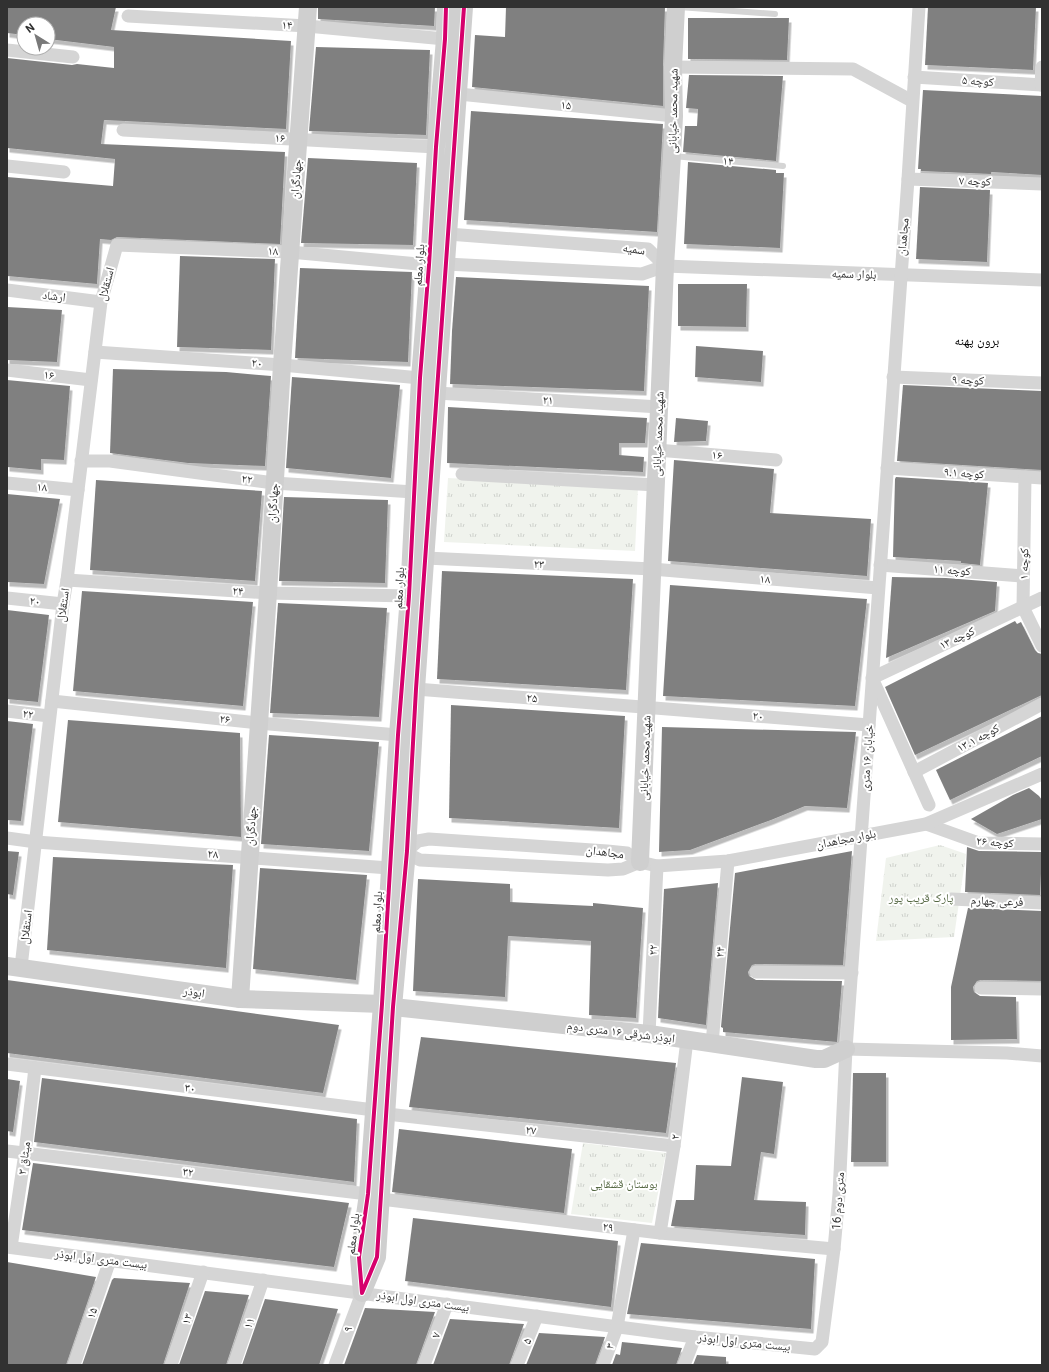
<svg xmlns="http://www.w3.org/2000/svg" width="1049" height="1372" viewBox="0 0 1049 1372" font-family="Roboto,'Noto Naskh Arabic',sans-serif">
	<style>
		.park { fill: url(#park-tufts) }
		.building { fill: #808080; filter: url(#shadow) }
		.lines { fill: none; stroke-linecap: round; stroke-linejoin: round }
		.lane { stroke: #d5d5d5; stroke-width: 6 }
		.street { stroke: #d5d5d5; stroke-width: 13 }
		.secondary { stroke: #cfcfcf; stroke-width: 18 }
		.cycleway-casing { stroke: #fff; stroke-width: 6 }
		.cycleway { stroke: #d6006c; stroke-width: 4 }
		.labels { text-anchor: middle; stroke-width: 4; stroke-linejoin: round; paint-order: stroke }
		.street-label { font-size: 12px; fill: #313131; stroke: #fff }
		.park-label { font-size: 12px; fill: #556843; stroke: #fff }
		.neighbourhood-label { font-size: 13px; fill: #000; stroke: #fff }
	</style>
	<defs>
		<pattern id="park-tufts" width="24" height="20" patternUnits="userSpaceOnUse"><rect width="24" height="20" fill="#f0f3ed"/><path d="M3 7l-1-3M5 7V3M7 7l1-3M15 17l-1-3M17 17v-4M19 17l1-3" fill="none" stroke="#ced1cc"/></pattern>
		<filter id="shadow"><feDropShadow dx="2.5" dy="4.5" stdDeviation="0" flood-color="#0004"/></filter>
	</defs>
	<rect width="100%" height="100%" fill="#fff"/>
	<!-- park -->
	<g class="park">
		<path d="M448,478L638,487L635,551L444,542Z"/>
		<path d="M940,845L966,854L954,937L876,941L886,858Z"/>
		<path d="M583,1143L666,1153L652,1223L571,1214Z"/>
	</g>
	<!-- building -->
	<g class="building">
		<path d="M7,7H116L111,30L291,41L286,129L104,120L101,144L285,152L280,244L117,237L111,240L100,239L97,284L7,276V177L113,186L115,159L7,148V58L72,65L77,64L114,68V47L48,39V24H24V35L7,33Z"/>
		<path d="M318,7H435L434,26L318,19Z"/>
		<path d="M506,7H665L663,66V106L472,87L475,35L505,37Z"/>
		<path d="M928,7H1036L1033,70L925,65Z"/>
		<path d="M688,18H789L787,60L688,59Z"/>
		<path d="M316,47L430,50L426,135L309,131Z"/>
		<path d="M689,75L783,76L776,161L683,152L685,126H697L698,109L686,108Z"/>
		<path d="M923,90L1042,96V175L991,172V174L921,171V169H918Z"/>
		<path d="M471,111L663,124L657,232L464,220Z"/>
		<path d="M308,158L417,163L413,245L301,243Z"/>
		<path d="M688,162L776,170V173H784L780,248L684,244Z"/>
		<path d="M920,187L990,190L987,262L916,259Z"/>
		<path d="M180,256L275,259L271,350L177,347Z"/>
		<path d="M300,268L412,272L408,362L295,358Z"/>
		<path d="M456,277L649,286L644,391L450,384L452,331Z"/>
		<path d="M678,284H747L746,327L678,326Z"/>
		<path d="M7,307L62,310L57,362L7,360Z"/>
		<path d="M696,346L763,351L761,382L695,377Z"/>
		<path d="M113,369L226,372L271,376L265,466L188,463L110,453Z"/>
		<path d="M292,377L400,385L391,478L286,468Z"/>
		<path d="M7,380L70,386L64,460L41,459V470L7,467Z"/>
		<path d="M903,385L1042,391V470L897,461Z"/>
		<path d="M448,407L647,418L645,443H619V455L644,457L643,472L447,463Z"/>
		<path d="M676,418L708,421L706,441L674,442Z"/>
		<path d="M674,460L774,469L770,513L871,519L867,576L668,561Z"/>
		<path d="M896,477L988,483L980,565L961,563V561L893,557L895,479Z"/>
		<path d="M96,480L262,491L255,581L90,570Z"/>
		<path d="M7,494L60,499L44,584L7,582Z"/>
		<path d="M284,497L388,500L385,583L279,581Z"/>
		<path d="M442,571L633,579L626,690L437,679Z"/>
		<path d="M892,577L946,578L997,582L995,611L886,658Z"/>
		<path d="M670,585L867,599L855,706L663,696Z"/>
		<path d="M82,591L253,602L243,706L73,691Z"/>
		<path d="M278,603L387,608L379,717L270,713Z"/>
		<path d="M7,610L49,615L38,702L7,699Z"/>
		<path d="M1015,621L1017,624L1021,622L1035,650L1038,653L1042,654V695L915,755L885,687Z"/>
		<path d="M451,705L625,716L619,828L449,818Z"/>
		<path d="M1042,716V756L950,800L936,770Z"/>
		<path d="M68,720L240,733L241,837L58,822Z"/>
		<path d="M7,721L33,724L21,821L7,820Z"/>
		<path d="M662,727L856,732L847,808L805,806L771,820L690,850L659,852Z"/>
		<path d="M269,735L379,742L369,851L261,844Z"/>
		<path d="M1029,788L1039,796L1042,800V819L997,834L971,819L1013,795Z"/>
		<path d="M967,847L979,851L1042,852L1040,895L965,892Z"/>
		<path d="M7,851L19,852L13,895L7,894Z"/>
		<path d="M852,851L843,965L756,964L752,965L748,972L749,976L756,980L842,981L837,1042L723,1032V1028L721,1027L735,873Z"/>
		<path d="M53,857L233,865L226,968L47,950Z"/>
		<path d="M260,868L367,875L356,980L253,969Z"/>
		<path d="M418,879L510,884V902L593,906V903L643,908L636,1018L589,1015L591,941L508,936L505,997L413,991Z"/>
		<path d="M718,883L706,1025L658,1018L664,889Z"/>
		<path d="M968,908L1042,911V981L981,980L977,981L973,987L974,992L980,996L1016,997L1017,1039L951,1040V987Z"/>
		<path d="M7,980L339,1025L323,1093L7,1053Z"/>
		<path d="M421,1037L676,1063L666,1133L409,1107Z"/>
		<path d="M853,1073H886V1162H851Z"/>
		<path d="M742,1077L783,1082L774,1154L761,1152L754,1200L806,1202L805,1235L671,1226L676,1200H694L696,1165L731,1166Z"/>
		<path d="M42,1078L357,1119L354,1182L34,1142Z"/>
		<path d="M7,1079L20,1081L13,1132L7,1131Z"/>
		<path d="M399,1129L572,1149L564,1213L392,1192Z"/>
		<path d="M33,1163L349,1203L334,1267L22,1230Z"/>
		<path d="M413,1218L618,1241L611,1307L405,1281Z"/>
		<path d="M641,1243L815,1259L811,1329L627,1314Z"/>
		<path d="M7,1262L96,1277L66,1365H7Z"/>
		<path d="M114,1278L190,1283L163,1365H82L112,1280Z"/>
		<path d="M205,1291L249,1295L226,1365H179Z"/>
		<path d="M265,1299L338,1309L319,1365H242Z"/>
		<path d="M365,1308L435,1312L416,1365H344Z"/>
		<path d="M450,1319L524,1324L509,1365H433Z"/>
		<path d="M539,1333L605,1337L595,1365H526Z"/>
		<path d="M622,1342L682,1348L676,1365H612L616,1354L620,1355Z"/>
		<path d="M697,1355L726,1357V1365H693Z"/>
	</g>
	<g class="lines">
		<!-- lane -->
		<g class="lane">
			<path d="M679,7L775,14"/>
			<path d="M673,156L783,166"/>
		</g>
		<!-- street -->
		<g class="street">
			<path d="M128,16L307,26L445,39"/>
			<path d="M7,50L73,57"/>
			<path d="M673,67L853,69L912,101"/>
			<path d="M914,77L1042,85"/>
			<path d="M1041,85L1042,67"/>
			<path d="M459,94L674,116"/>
			<path d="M123,130L436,147"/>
			<path d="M7,166L64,172"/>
			<path d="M908,179L1042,184"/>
			<path d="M448,234L648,249L665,266"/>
			<path d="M446,264L642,274L665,266L1042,280"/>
			<path d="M7,290L101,302"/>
			<path d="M95,352L282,365L420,378"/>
			<path d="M7,370L91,380"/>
			<path d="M893,377L1042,383"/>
			<path d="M437,393L659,407"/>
			<path d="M657,450L776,460"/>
			<path d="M81,461H110L274,483L414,492"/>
			<path d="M887,468L1042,478"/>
			<path d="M462,474L656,485"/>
			<path d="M1025,477L1023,607L1042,646"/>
			<path d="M7,483L78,490"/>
			<path d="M426,558L652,569L878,588"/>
			<path d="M880,565L1023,576"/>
			<path d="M67,580L268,593L409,596"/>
			<path d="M7,598L63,604"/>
			<path d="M416,689L869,725"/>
			<path d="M52,701L258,723L398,735"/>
			<path d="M7,711L49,716"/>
			<path d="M914,772L1042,704"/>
			<path d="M929,805L872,678L1042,598"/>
			<path d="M926,824L979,843L1042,844"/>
			<path d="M7,838L36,842L389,868"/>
			<path d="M407,851L418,841L429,839L607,851L627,853L640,862L657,866L728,861L926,824L1042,774"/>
			<path d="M407,851L412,856L420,860L608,870L623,869L640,862"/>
			<path d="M951,899L1042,903"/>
			<path d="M21,967L63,604L67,580L101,302L117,245L290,252L429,265"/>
			<path d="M756,972L852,973"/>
			<path d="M981,988L1042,989"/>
			<path d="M649,1034L657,866"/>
			<path d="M712,1044L728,861"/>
			<path d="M846,1049L1007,1053L1042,1056"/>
			<path d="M7,1064L374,1110"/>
			<path d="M387,1114L674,1146"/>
			<path d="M7,1151L368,1194"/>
			<path d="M381,1199L660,1233L834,1249"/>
			<path d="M660,1233L674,1146L687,1040"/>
			<path d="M7,1247L695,1337L815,1349L822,1342L834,1249L839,1194L846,1049L908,179L919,7"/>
			<path d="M11,1247L25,1153L35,1068"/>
			<path d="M74,1365L110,1260"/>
			<path d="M171,1365L203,1272"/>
			<path d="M234,1365L263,1280"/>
			<path d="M335,1365L362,1293"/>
			<path d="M424,1365L447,1304"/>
			<path d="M517,1365L537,1316"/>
			<path d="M603,1365L617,1327L634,1230"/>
			<path d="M684,1365L695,1337"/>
		</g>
		<!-- secondary -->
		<g class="secondary">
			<path d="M446,7L445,39L436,147L429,265L420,378L409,596L398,735L382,1004L368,1194L359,1257L362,1293L377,1257L393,1007L407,851L416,689L464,7"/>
			<path d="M640,862L665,266L672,156L674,116L673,67L676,7"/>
			<path d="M7,966L240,999L382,1004L393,1007L649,1034L816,1059H824L846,1049"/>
			<path d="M240,999L268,593L282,365L308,7"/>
		</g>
		<defs>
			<path id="cycleway" d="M446,7L445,39L436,147L429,265L420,378L409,596L398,735L382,1004L368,1194L359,1257L362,1293L377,1257L393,1007L407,851L416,689L464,7"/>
		</defs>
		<!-- cycleway casing -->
		<use href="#cycleway" class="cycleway-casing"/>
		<!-- cycleway -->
		<use href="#cycleway" class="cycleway"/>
	</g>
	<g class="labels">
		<!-- street labels -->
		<g class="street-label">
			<text transform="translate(287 25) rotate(3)" y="4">۱۴</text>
			<text transform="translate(978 81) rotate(4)" y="4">کوچه ۵</text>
			<text transform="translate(566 105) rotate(6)" y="4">۱۵</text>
			<text transform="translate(673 111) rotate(-89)" y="4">شهید محمد خیابانی</text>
			<text transform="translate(280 138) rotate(3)" y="4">۱۶</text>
			<text transform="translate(728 161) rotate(5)" y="4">۱۴</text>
			<text transform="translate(296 179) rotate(-86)" y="4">جهادگران</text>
			<text transform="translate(975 181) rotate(2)" y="4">کوچه ۷</text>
			<text transform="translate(903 237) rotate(-85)" y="4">مجاهدان</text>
			<text transform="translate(634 249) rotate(8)" y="4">سمیه</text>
			<text transform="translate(273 251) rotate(2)" y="4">۱۸</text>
			<text transform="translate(419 265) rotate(-86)" y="4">بلوار معلم</text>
			<text transform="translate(854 274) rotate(2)" y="4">بلوار سمیه</text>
			<text transform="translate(106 284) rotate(-75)" y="4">استقلال</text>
			<text transform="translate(54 296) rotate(7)" y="4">ارشاد</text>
			<text transform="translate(257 363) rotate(4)" y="4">۲۰</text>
			<text transform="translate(49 375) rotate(7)" y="4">۱۶</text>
			<text transform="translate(968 380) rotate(2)" y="4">کوچه ۹</text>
			<text transform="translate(548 400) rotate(3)" y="4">۲۱</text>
			<text transform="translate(658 434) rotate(-88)" y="4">شهید محمد خیابانی</text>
			<text transform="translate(717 455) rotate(5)" y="4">۱۶</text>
			<text transform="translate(964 473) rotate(4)" y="4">کوچه ۹.۱</text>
			<text transform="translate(247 479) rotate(8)" y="4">۲۲</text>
			<text transform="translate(42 487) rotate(6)" y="4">۱۸</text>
			<text transform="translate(273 503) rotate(-87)" y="4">جهادگران</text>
			<text transform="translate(539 564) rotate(3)" y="4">۲۳</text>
			<text transform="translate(1024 564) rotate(-89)" y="4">کوچه ۱</text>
			<text transform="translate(952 570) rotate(4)" y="4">کوچه ۱۱</text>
			<text transform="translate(765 579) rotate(5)" y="4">۱۸</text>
			<text transform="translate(399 588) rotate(-87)" y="4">بلوار معلم</text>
			<text transform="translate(238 591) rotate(4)" y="4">۲۴</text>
			<text transform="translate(35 601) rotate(6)" y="4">۲۰</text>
			<text transform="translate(63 605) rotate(-82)" y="4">استقلال</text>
			<text transform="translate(957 638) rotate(-25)" y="4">کوچه ۱۳</text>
			<text transform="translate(532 698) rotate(4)" y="4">۲۵</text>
			<text transform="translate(28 714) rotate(7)" y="4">۲۲</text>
			<text transform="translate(758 716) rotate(5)" y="4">۲۰</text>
			<text transform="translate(225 719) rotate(6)" y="4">۲۶</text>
			<text transform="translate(978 738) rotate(-28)" y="4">کوچه ۱۳.۱</text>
			<text transform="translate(645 758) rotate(-88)" y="4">شهید محمد خیابانی</text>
			<text transform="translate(867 758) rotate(-86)" y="4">خیابان ۱۶ متری</text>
			<text transform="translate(251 826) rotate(-86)" y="4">جهادگران</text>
			<text transform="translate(846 839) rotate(-11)" y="4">بلوار مجاهدان</text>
			<text transform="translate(995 842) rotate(4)" y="4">کوچه ۲۶</text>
			<text transform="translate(605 852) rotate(7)" y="4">مجاهدان</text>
			<text transform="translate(213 854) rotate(4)" y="4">۲۸</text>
			<text transform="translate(997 901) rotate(2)" y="4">فرعی چهارم</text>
			<text transform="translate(377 912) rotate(-87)" y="4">بلوار معلم</text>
			<text transform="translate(26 927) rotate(-83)" y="4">استقلال</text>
			<text transform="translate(653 950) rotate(-87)" y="4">۲۲</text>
			<text transform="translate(720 952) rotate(-85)" y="4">۲۴</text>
			<text transform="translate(194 992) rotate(8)" y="4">ابوذر</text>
			<text transform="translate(621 1032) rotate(7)" y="4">ابوذر شرقی ۱۶ متری دوم</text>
			<text transform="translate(190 1088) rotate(7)" y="4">۳۰</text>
			<text transform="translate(531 1130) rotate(6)" y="4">۲۷</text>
			<text transform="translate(675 1137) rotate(-83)" y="4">۲</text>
			<text transform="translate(24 1158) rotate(-82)" y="4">میثاق ۳</text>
			<text transform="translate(188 1172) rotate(7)" y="4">۳۲</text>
			<text transform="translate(838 1201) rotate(-86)" y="4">16 متری دوم</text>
			<text transform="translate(608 1227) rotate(7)" y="4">۲۹</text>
			<text transform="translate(353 1234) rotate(-83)" y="4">بلوار معلم</text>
			<text transform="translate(101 1259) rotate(7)" y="4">بیست متری اول ابوذر</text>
			<text transform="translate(423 1301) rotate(8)" y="4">بیست متری اول ابوذر</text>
			<text transform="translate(92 1313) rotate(-71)" y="4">۱۵</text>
			<text transform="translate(187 1319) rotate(-71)" y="4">۱۳</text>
			<text transform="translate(249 1323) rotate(-71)" y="4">۱۱</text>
			<text transform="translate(348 1329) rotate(-70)" y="4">۹</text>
			<text transform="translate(436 1335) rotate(-70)" y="4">۷</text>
			<text transform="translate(527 1341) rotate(-68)" y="4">۵</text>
			<text transform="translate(744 1342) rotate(6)" y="4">بیست متری اول ابوذر</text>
			<text transform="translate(610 1346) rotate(-69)" y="4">۳</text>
		</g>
		<!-- park labels -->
		<g class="park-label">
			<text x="921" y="902">پارک قریب پور</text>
			<text x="624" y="1188">بوستان قشقایی</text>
		</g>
		<!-- neighbourhood labels -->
		<g class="neighbourhood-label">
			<text x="977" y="345">برون پهنه</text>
		</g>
	</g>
	<!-- border -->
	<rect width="1049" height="1372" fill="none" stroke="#313131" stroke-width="16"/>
	<!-- north arrow -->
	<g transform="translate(36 36) rotate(323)"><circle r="19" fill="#ffffff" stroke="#adadad"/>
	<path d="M0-3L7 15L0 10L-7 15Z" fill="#797979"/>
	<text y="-6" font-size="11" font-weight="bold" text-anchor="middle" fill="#313131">N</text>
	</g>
</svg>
